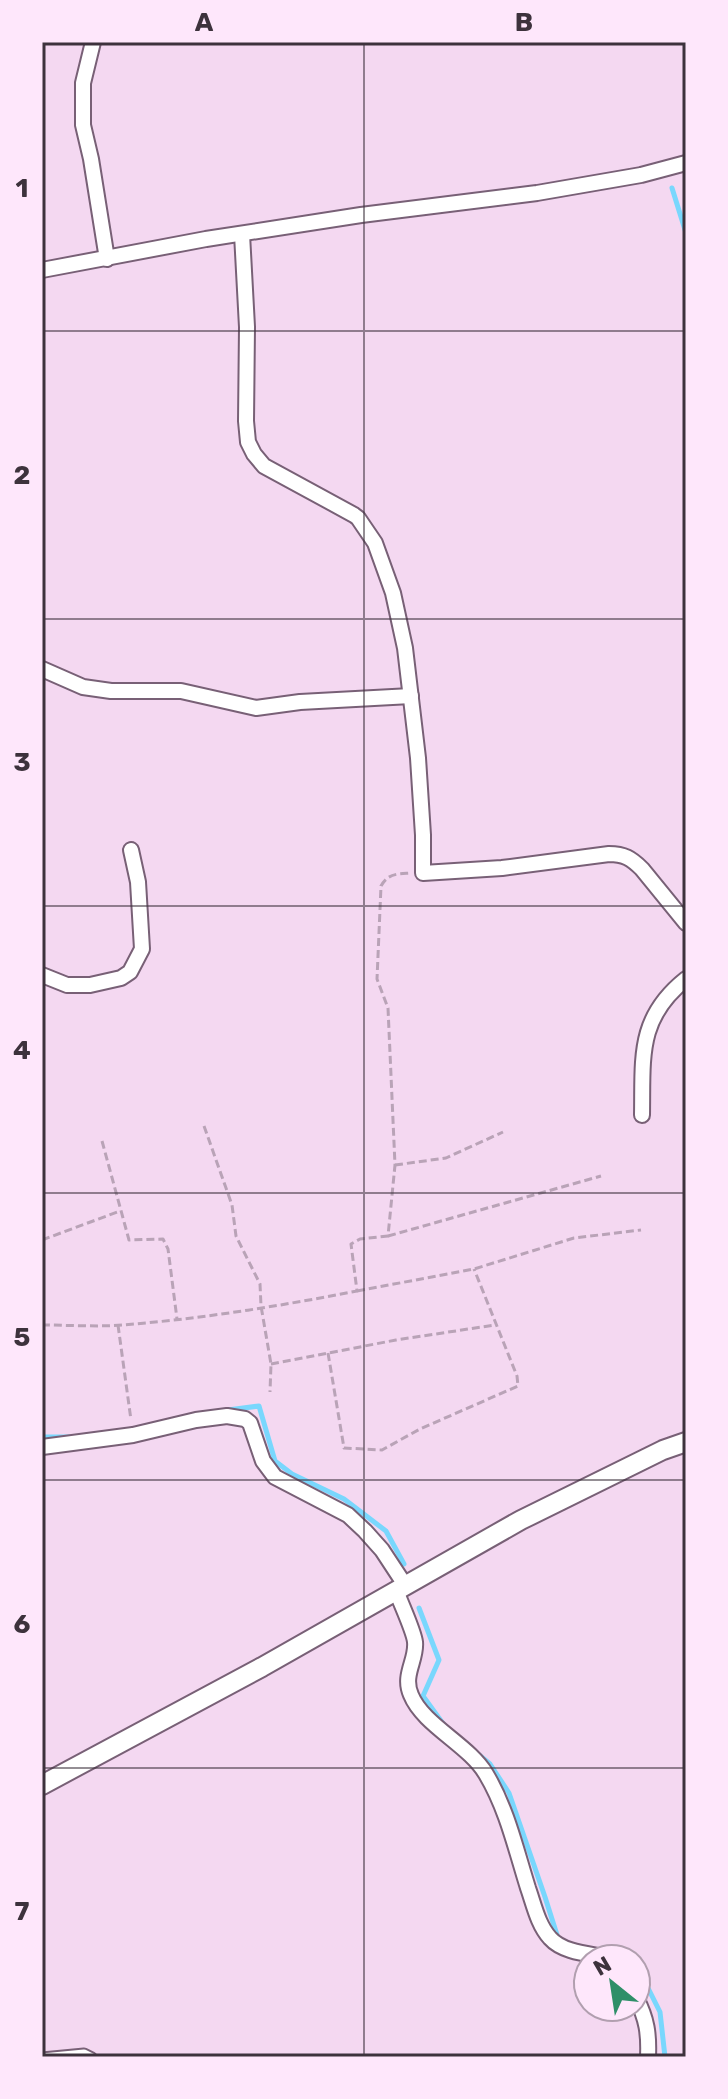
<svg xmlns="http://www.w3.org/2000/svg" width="728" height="2099" viewBox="0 0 728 2099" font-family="Rubik,sans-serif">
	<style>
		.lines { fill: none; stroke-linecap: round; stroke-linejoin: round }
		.stream { stroke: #79d7fd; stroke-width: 5 }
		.service-casing { stroke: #786076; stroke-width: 11 }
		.minor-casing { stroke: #786076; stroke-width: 18 }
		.tertiary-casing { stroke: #786076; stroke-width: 22 }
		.path { stroke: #b9a3b7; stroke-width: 3; stroke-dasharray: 8 4; stroke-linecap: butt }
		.service { stroke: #fff; stroke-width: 7 }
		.minor { stroke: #fff; stroke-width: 14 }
		.tertiary { stroke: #fff; stroke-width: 18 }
		.grid { fill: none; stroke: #3d323c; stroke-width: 2; stroke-opacity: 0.55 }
		.neatline { fill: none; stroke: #3d323c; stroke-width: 3 }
		.grid-label { font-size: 26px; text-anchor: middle; font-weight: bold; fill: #3d323c }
	</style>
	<rect width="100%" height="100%" fill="#f4d8f1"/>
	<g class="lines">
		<!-- stream -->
		<g class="stream">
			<path d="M672,188L686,233"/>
			<path d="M228,1410L259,1406L275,1461L292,1474L344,1499L386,1531L404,1564"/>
			<path d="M42,1437H69"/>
			<path d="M419,1608L439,1660L423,1696L444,1725"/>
			<path d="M479,1755L490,1764L509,1793L545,1897L558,1938"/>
			<path d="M636,1964L660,2012L665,2057"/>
		</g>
		<defs>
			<path id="service" d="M42,2057L84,2053L92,2057"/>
			<g id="minor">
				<path d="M93,42L83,83V125L91,159L107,259"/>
				<path d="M242,234L247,327L246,421L248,442L254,454L264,466L354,515L358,518L375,543L393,593L405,648L418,758L423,835V873L502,868L609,854C624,854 631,858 642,869L686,923"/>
				<path d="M42,270L206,239L361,215L537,193L641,175L686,163"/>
				<path d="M42,669L83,687L111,691H181L256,708L300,702L411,696"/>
				<path d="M42,975L67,985H90L121,978L130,972L142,949L138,882L131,850"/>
				<path d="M642,1115C643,1057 637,1018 686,979"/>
				<path d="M42,1447L133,1435L196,1420L227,1416L245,1419L250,1423L263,1461L275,1477L348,1515L365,1531L382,1550L405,1585"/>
				<path d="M396,1590C400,1602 414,1631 415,1642C417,1660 402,1675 411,1695C423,1725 469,1745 486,1774C507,1809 516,1850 528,1888C534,1905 538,1925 550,1938C564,1954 594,1954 613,1959"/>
				<path d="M636,1998C647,2019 649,2034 648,2057"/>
			</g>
			<path id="tertiary" d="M42,1785L262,1667L521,1520L663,1450L686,1442"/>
		</defs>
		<!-- service casing -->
		<use href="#service" class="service-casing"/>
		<!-- minor casing -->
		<use href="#minor" class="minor-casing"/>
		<!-- tertiary casing -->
		<use href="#tertiary" class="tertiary-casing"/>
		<!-- path -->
		<g class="path">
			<path d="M204,1126L232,1205L236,1236L260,1284L261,1306L271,1364L270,1392"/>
			<path d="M102,1141L129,1240L163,1239L168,1249L177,1319"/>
			<path d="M395,1165L446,1158L503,1132"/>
			<path d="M388,1236L601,1176"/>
			<path d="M42,1240L120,1211"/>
			<path d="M357,1291L474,1269L574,1238L641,1230"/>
			<path d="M42,1325C68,1325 95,1327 122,1325C200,1319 280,1306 357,1291L351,1244L360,1239L388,1236L395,1165L388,1008L377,979L381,886C388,873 398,874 411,873"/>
			<path d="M118,1325L131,1420"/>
			<path d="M328,1353L344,1448L382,1450L420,1429L518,1386L517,1376L474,1269"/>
			<path d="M271,1364L396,1340L495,1325"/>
		</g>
		<!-- service -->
		<use href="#service" class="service"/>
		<!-- minor -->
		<use href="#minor" class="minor"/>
		<!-- tertiary -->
		<use href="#tertiary" class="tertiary"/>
	</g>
	<!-- grid -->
	<path class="grid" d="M364,42V2057M42,331H686M42,619H686M42,906H686M42,1193H686M42,1480H686M42,1768H686"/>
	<!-- border -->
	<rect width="728" height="2099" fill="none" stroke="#fee7fb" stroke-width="88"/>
	<!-- north arrow -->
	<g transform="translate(612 1983) rotate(330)"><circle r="38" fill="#fee7fb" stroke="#b19faf" stroke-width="2"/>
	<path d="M0-6L14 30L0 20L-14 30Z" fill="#2e8f68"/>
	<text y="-12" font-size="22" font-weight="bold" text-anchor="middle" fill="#3d323c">N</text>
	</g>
	<rect x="44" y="44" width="640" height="2011" class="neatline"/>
	<g class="grid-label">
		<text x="204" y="31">A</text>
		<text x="524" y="31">B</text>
		<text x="22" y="197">1</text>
		<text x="22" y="484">2</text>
		<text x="22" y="771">3</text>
		<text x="22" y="1059">4</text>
		<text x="22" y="1346">5</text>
		<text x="22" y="1633">6</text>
		<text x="22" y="1920">7</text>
	</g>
</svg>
